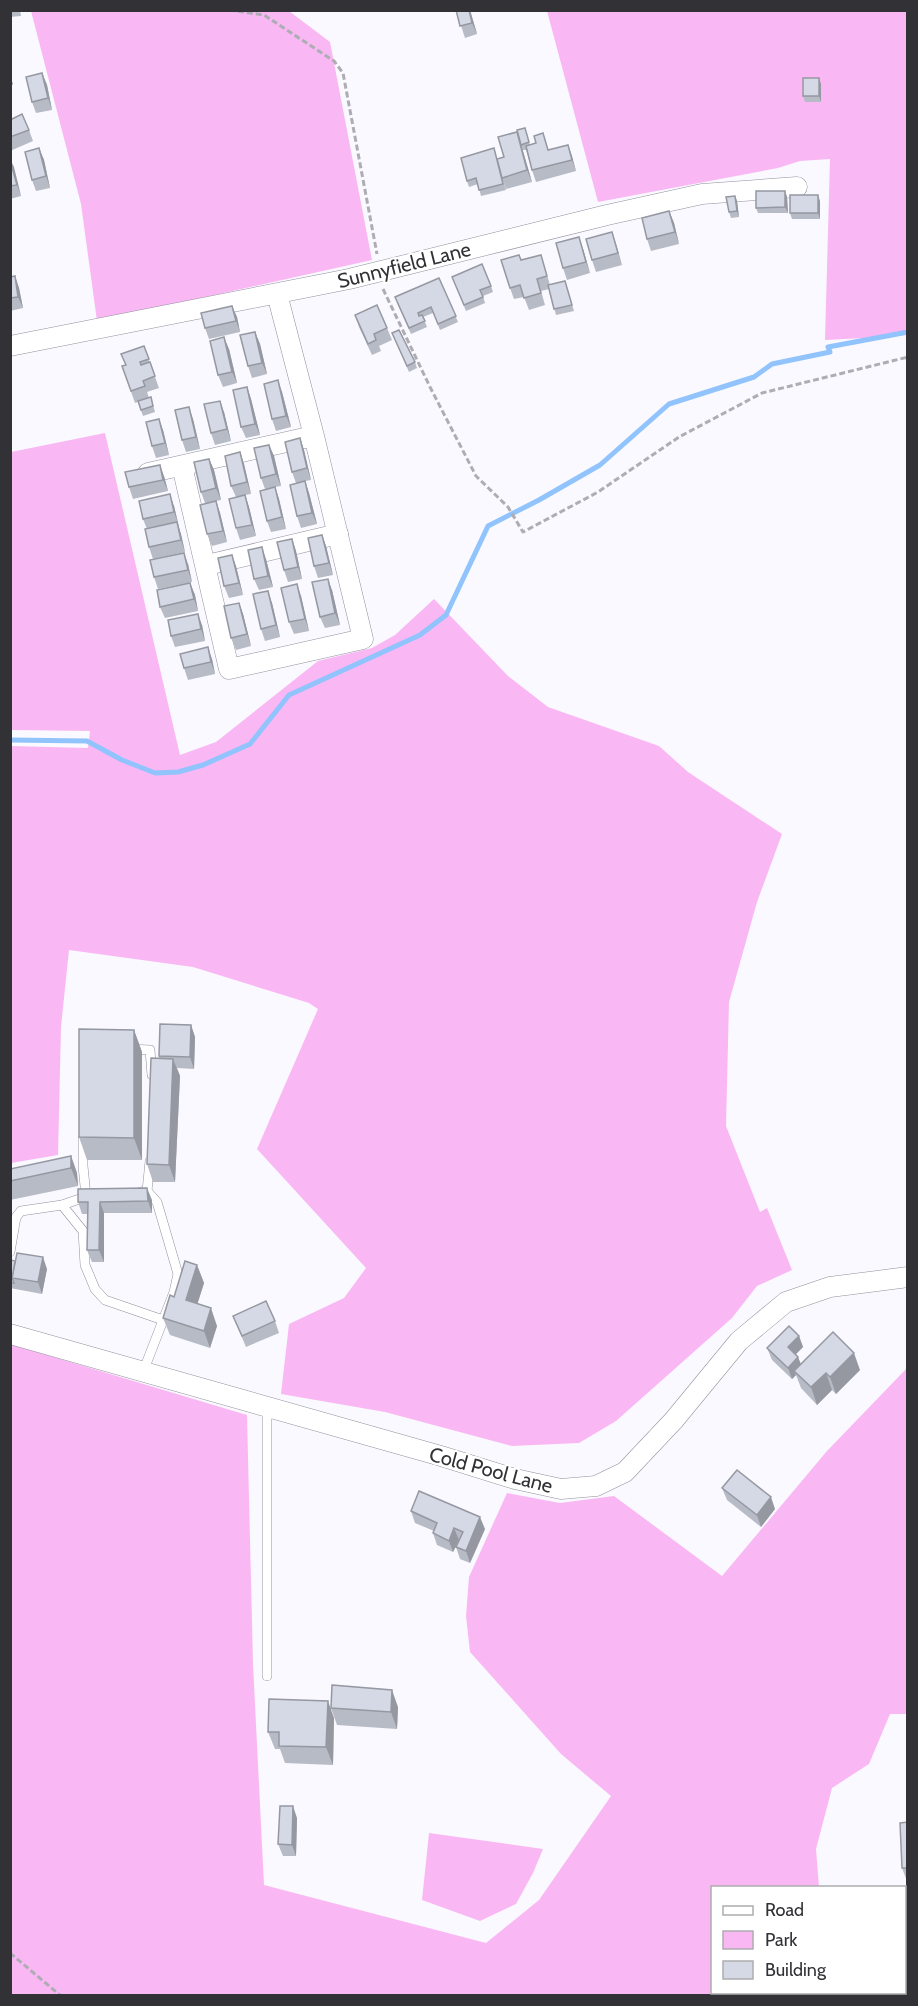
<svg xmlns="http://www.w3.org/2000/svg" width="918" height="2006" viewBox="0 0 918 2006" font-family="Cabin,sans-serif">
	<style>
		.green { fill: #f9b8f3 }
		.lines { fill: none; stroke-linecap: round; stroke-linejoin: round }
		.stream { stroke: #91c3fc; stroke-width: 5 }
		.lane-casing { stroke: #92919d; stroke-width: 10 }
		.street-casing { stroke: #92919d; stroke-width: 21 }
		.path { stroke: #aeadb3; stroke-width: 3; stroke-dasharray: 6 3; stroke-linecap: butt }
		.lane { stroke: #fff; stroke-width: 9 }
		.street { stroke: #fff; stroke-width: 20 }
		.wall { fill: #b7bbc6 }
		.shaded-wall { fill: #9598a1 }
		.building { fill: #d5d9e6; stroke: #9598a1; stroke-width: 1.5 }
		.labels { text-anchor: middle; stroke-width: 4.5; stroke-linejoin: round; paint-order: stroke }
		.street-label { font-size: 20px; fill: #313136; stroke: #fff }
	</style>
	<rect width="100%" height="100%" fill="#faf9ff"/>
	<!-- green -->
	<g class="green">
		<path d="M31,11H289L330,42L372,260L97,321L81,204Z"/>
		<path d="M547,11H907V330L885,337L825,340L830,159L800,161L778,168L598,202Z"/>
		<path d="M105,433L180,755L216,742L318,661L372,648L395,635L434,599L508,676L548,707L659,746L688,772L782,834L757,902L729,1002L726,1126L760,1212L767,1208L792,1270L757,1286L732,1318L616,1421L579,1443L512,1446L385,1412L281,1394L289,1324L344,1298L366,1268L257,1149L318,1009L309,1003L193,967L69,950L61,1027L58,1155L11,1163V746L88,748L90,731L11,730V452Z"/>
		<path d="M10,1344L247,1415L253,1664L264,1885L486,1943L539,1900L611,1796L561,1754L470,1652L466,1616L469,1577L507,1493L560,1503L614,1496L722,1576L827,1451L907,1368V1714H890L869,1764L832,1788L816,1849L819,1887L712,1888V1992H851L852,1995H11Z"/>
		<path d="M429,1833L543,1849L533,1873L516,1904L480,1921L422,1900Z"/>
	</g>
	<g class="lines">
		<!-- stream -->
		<path class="stream" d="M10,740L87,741L122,760L155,773L178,772L203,765L250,744L289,695L420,635L446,615L488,526L539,500L600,465L669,404L754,377L772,364L830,352L828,347L908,332"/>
		<defs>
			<g id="lane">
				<path d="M129,1049L150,1050L152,1075"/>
				<path d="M83,1138V1166L86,1196"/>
				<path d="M147,1191L150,1161"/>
				<path d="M141,1192L147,1191L157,1202L178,1274L174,1292L143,1372"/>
				<path d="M62,1205L83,1231L85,1265L95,1289L105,1300L163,1320"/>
				<path d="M10,1252L16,1217L21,1211L62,1205L88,1196"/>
				<path d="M267,1407V1676"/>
			</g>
			<g id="street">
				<path d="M10,346L349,279L607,215L702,194L797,187"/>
				<path d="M182,466L229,669L363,639L314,436L277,294"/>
				<path d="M148,473L309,437"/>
				<path d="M207,565L338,534"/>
				<path d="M10,1334L441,1456L515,1479L561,1489L596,1486L625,1472L674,1420L739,1341L786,1302L830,1287L908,1277"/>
			</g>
		</defs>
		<!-- lane casing -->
		<use href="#lane" class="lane-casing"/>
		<!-- street casing -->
		<use href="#street" class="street-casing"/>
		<!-- path -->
		<g class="path">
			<path d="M229,10L264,15L334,61L343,73L377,254"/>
			<path d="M383,289L430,387L476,476L508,507L523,532L598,492L679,437L762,393L908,357"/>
			<path d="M10,1953L61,1996"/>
		</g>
		<!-- lane -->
		<use href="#lane" class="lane"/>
		<!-- street -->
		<use href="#street" class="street"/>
	</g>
	<!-- wall -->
	<g class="wall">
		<path d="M10,10H20L21,16L10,17Z"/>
		<path d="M456,10H470L477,34L465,38Z"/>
		<path d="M42,73L47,85L52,110L36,113L32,102Z"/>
		<path d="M821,84V102H805L803,96Z"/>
		<path d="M10,120L29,130L33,141L10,151Z"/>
		<path d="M525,128L530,145L549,150L568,145L576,171L536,182L532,170L526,150H523L521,145Z"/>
		<path d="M517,132L532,182L506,189L503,180L506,190L481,196L478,184L469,187L467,181L497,159L504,157Z"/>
		<path d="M39,148L44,160L50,188L36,191L32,180Z"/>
		<path d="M10,159L21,196L10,199Z"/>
		<path d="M785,191L787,197L788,213H758L756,208Z"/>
		<path d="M735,196L737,201L739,217L731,218L729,212Z"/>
		<path d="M820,201V219H792L790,213Z"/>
		<path d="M669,211L674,223L679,244L651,251L647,239Z"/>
		<path d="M612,232L622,265L596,272L592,260Z"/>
		<path d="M583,249L590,273L567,280L563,268Z"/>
		<path d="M541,255L550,285L565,281L574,311L556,315L549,289L541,291L545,305L529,310L524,297L514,299L510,288L521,260Z"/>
		<path d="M15,276L19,288L23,308L10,311V277Z"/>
		<path d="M452,277L491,286L493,292L483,296L485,303L466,311Z"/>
		<path d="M439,278L458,322L440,330L433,313L423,317L427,327L411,334L397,303Z"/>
		<path d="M232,306L237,317L240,332L209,339L205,328Z"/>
		<path d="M355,315L387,328L392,340L379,346L381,351L372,355L359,327Z"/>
		<path d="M255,332L260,344L267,374L252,378L248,366Z"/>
		<path d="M392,333L415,362L417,368L409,372Z"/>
		<path d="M144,346L159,388L147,392L149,398L151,397L155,412L143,416L138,402L135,403L122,366L126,365Z"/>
		<path d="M229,349L237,383L223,387L218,375Z"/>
		<path d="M247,387L251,399L260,435L246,438L241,427Z"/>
		<path d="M282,392L291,427L276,431L272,419Z"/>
		<path d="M224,412L231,441L215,445L211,433Z"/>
		<path d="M193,419L200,449L186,452L182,440Z"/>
		<path d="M163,430L169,455L156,458L152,446Z"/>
		<path d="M300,438L304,450L311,480L305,481L309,493L317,524L301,528L297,516L296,483L292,472Z"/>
		<path d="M269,445L274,456L281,486L275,487L279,499L286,529L271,532L267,521L265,489L261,478Z"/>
		<path d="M240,452L244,464L251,494L245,495L249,507L256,536L240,540L236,528V497L231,486Z"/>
		<path d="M209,459L214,470L221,500L216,501L220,513L227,542L212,546L207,534L205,503L201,492Z"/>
		<path d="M164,476L168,491L133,499L129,487Z"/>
		<path d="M174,506L185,552L153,559L149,547L147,529L143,519Z"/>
		<path d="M322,535L326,546L333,575L318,578L314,566Z"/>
		<path d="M292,539L296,551L302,579L288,582L284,570Z"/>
		<path d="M266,559L273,587L259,590L254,579Z"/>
		<path d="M188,564L192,582L158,589L154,577Z"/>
		<path d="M236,566L243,595L229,598L224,586Z"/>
		<path d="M190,583L195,595L198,611L165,618L160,607Z"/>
		<path d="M332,590L340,625L325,628L320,617Z"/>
		<path d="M301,596L309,631L294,634L289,622Z"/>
		<path d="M239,603L243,614L251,646L236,650L231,638Z"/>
		<path d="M272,603L280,637L265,641L261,629Z"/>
		<path d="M202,625L205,641L175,647L171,636Z"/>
		<path d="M212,659L215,674L188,680L184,668Z"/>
		<path d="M191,1025L195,1037L194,1069L177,1068L180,1076L175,1182H153L147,1164L159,1058V1056Z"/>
		<path d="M134,1030L142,1052V1160H87L79,1137Z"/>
		<path d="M71,1156L77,1173L78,1186L10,1200V1169Z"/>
		<path d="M152,1200V1213H104V1262H92L87,1250L88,1214H82L78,1202Z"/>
		<path d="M10,1263L47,1269L42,1294L10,1288Z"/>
		<path d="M197,1265L204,1283L197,1304L217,1326L210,1348L170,1335L163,1318Z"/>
		<path d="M233,1316L275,1321L279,1333L246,1347Z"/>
		<path d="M799,1336L803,1347L796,1354L798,1357L801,1364L860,1370L836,1394L832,1390L817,1405L801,1388L796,1375L792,1379L772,1360L767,1348Z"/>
		<path d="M722,1488L775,1509L761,1527L727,1500Z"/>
		<path d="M411,1511L485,1529L470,1563L460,1559L456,1547L459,1540L453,1552L437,1545L433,1533L434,1531L415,1523Z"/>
		<path d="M398,1707L397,1729L337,1725L331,1708Z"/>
		<path d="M334,1718L333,1765L285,1763L280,1749H275L268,1732Z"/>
		<path d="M297,1818L296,1856H283L278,1844Z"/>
		<path d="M908,1822V1884L902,1868Z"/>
	</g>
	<!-- shaded-wall -->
	<g class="shaded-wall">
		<path d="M469,10H470L477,34L472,23Z"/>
		<path d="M42,73L47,85L52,110L48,98Z"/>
		<path d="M10,76L13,84L10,87Z"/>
		<path d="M819,78L821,84V102L819,96Z"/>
		<path d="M517,132L521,144L532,182L527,170Z"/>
		<path d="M568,145L572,156L576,171L572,160Z"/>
		<path d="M39,148L44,160L50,188L46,176Z"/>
		<path d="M10,159L14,167L21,196L17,185Z"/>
		<path d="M785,191L787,197L788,213L785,207Z"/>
		<path d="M818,195L820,201V219L818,213Z"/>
		<path d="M735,196L737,201L739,217L737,211Z"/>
		<path d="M669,211L674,223L679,244L675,232Z"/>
		<path d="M612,232L616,244L622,265L618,253Z"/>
		<path d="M579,237L583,249L590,273L586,262Z"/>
		<path d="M15,276L19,288L23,308L18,297Z"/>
		<path d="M232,306L237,317L240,332L236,321Z"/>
		<path d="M255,332L260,344L267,374L262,363Z"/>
		<path d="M224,337L229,349L237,383L232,372Z"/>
		<path d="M278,380L282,392L291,427L286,416Z"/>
		<path d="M247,387L251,399L260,435L255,424Z"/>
		<path d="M220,401L224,412L231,441L227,429Z"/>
		<path d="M189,407L193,419L200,449L196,437Z"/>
		<path d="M159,419L163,430L169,455L165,443Z"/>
		<path d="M300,438L304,450L311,480L307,468Z"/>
		<path d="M269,445L274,456L281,486L276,474Z"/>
		<path d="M240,452L244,464L251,494L247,482Z"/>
		<path d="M209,459L214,470L221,500L216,488Z"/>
		<path d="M160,465L164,476L168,491L163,480Z"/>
		<path d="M305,481L309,493L317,524L312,513Z"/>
		<path d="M275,487L279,499L286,529L282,517Z"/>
		<path d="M170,494L174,506L178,523L174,512Z"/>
		<path d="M245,495L249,507L256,536L252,525Z"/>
		<path d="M216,501L220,513L227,542L223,531Z"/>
		<path d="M177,522L181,534L185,552L181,540Z"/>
		<path d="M322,535L326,546L333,575L329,563Z"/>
		<path d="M292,539L296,551L302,579L298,567Z"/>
		<path d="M262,547L266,559L273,587L268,576Z"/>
		<path d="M184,553L188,564L192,582L188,570Z"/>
		<path d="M232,555L236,566L243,595L239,583Z"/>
		<path d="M328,579L332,590L340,625L335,613Z"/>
		<path d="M190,583L195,595L198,611L194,599Z"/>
		<path d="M297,584L301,596L309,631L305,619Z"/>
		<path d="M268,591L272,603L280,637L276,625Z"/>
		<path d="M239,603L243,614L251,646L247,634Z"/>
		<path d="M198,614L202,625L205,641L201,629Z"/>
		<path d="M208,647L212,659L215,674L211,662Z"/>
		<path d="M191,1025L195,1037L194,1069L190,1057Z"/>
		<path d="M134,1030L142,1052V1160L134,1138Z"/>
		<path d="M173,1059L180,1076L175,1182L169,1165Z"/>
		<path d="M71,1156L77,1173L78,1186L71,1168Z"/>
		<path d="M147,1188L152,1200V1213L148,1201Z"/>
		<path d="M100,1202L104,1213V1262L99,1250Z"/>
		<path d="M43,1257L47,1269L42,1294L38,1282Z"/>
		<path d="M197,1265L204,1283L193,1318L186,1300Z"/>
		<path d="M211,1308L217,1326L210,1348L204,1331Z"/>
		<path d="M799,1336L803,1347L792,1358L788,1347Z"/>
		<path d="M854,1353L860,1370L836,1394L830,1377Z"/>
		<path d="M798,1357L802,1368L794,1371L796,1375L792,1379L788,1368Z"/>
		<path d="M826,1373L832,1390L817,1405L811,1387Z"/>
		<path d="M771,1497L775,1509L761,1527L757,1515Z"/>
		<path d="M480,1517L485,1529L470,1563L466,1551Z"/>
		<path d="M454,1528L459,1540L453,1552L449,1541Z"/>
		<path d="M392,1690L398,1707L397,1729L391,1712Z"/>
		<path d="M328,1701L334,1718L333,1765L326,1747Z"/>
		<path d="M293,1806L297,1818L296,1856L292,1845Z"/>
	</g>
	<!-- building -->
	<g class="building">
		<path d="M456,10H469L472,23L460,26Z"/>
		<path d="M42,73L48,98L32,102L26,77Z"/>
		<rect x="803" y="78" width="16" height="18"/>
		<path d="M22,114L29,130L10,137V120Z"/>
		<path d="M525,128L529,142L521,145L517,130Z"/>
		<path d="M517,132L527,170L502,178L497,159L504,157L498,137Z"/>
		<path d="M543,133L548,150L568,145L572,160L532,170L526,146L536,143L534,136Z"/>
		<path d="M39,148L46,176L32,180L25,152Z"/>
		<path d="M494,148L503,184L479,190L476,178L467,181L461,158Z"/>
		<path d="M10,160L17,185L10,186Z"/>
		<path d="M756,191H785V207L756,208Z"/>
		<rect x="790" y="195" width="28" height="18"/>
		<path d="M735,196L737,211L729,212L726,197Z"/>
		<path d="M669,211L675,232L647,239L642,218Z"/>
		<path d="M612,232L618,253L592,260L586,239Z"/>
		<path d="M579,237L586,262L563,268L556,243Z"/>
		<path d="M519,255L521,260L541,255L547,276L537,279L541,293L524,298L520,285L510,288L501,260Z"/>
		<path d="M482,264L491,286L480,290L483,297L464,305L452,277Z"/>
		<path d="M15,276L18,297L10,298V277Z"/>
		<path d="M439,278L456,316L438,324L431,307L418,313L419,316L422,315L425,321L409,328L395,297Z"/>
		<path d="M565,281L572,305L554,309L548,285Z"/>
		<path d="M377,305L387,328L374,334L376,340L368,344L355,315Z"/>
		<path d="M232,306L236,321L205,328L201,313Z"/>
		<path d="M399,330L415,362L407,366L392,333Z"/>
		<path d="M255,332L262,363L248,366L240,335Z"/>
		<path d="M224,337L232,372L218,375L210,341Z"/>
		<path d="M144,346L149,359L140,362L141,365L150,362L155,376L143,381L145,386L131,391L122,366L126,365L121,354Z"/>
		<path d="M278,380L286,416L272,419L264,384Z"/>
		<path d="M247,387L255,424L241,427L233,390Z"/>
		<path d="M151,397L153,406L141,410L138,401Z"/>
		<path d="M220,401L227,429L211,433L204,404Z"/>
		<path d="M189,407L196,437L182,440L175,410Z"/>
		<path d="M159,419L165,443L152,446L146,422Z"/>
		<path d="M300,438L307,468L292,472L285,442Z"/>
		<path d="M269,445L276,474L261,478L254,448Z"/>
		<path d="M240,452L247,482L231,486L225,456Z"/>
		<path d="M209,459L216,488L201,492L194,462Z"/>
		<path d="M160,465L163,480L129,487L125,472Z"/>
		<path d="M305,481L312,513L297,516L290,485Z"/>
		<path d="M275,487L282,517L267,521L260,491Z"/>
		<path d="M170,494L174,512L143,519L139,501Z"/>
		<path d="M245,495L252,525L236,528L229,499Z"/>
		<path d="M216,501L223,531L207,534L200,505Z"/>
		<path d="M177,522L181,540L149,547L145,529Z"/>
		<path d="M322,535L329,563L314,566L308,538Z"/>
		<path d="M292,539L298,567L284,570L277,542Z"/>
		<path d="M262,547L268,576L254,579L248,550Z"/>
		<path d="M184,553L188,570L154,577L150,560Z"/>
		<path d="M232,555L239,583L224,586L218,558Z"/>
		<path d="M328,579L335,613L320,617L312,582Z"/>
		<path d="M190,583L194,599L160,607L157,590Z"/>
		<path d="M297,584L305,619L289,622L281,588Z"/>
		<path d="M268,591L276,625L261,629L253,594Z"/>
		<path d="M239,603L247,634L231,638L224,606Z"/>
		<path d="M198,614L201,629L171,636L168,620Z"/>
		<path d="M208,647L211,662L184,668L180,654Z"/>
		<path d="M160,1024L191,1025L190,1057L159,1056Z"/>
		<path d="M79,1029L134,1030V1138L79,1137Z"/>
		<path d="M151,1058L173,1059L169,1165L147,1164Z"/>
		<path d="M71,1156V1168L10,1181V1169Z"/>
		<path d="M147,1188L148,1201L100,1202L99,1250H87L88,1202H78V1189Z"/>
		<path d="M17,1253L43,1257L38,1282L12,1278Z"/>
		<path d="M11,1260L15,1261L12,1278L14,1283H10Z"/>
		<path d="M185,1261L197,1265L186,1300L211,1308L204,1331L163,1318L170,1295L174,1297Z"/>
		<path d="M266,1301L275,1321L242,1336L233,1316Z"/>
		<path d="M789,1326L799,1336L788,1347L798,1357L788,1368L767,1348Z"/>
		<path d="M833,1332L854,1353L830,1377L826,1373L811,1387L794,1371Z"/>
		<path d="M737,1470L771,1497L757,1515L722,1488Z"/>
		<path d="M419,1491L480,1517L466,1551L456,1547L463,1532L454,1528L449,1541L433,1533L437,1523L411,1511Z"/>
		<path d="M332,1685L392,1690L391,1712L331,1708Z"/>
		<path d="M269,1699L328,1701L326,1747L279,1746V1732H268Z"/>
		<path d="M280,1806H293L292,1845L278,1844Z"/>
		<path d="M908,1822V1868H902L900,1823Z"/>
	</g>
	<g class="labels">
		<!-- street labels -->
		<g class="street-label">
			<text transform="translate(404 265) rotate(-14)" y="7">Sunnyfield Lane</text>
			<text transform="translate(491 1470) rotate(15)" y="7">Cold Pool Lane</text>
		</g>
	</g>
	<!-- border -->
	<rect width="918" height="2006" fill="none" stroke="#313136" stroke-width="24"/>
	<!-- legend -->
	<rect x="711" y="1886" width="195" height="108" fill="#ffffff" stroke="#adadaf" stroke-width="1.5"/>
	<rect x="723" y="1906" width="30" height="9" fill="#ffffff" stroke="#adadaf" stroke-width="1.5"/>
	<text x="765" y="1916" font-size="18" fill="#313136">Road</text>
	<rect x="723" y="1931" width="30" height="18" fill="#f9b8f3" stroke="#adadaf" stroke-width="1.5"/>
	<text x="765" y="1946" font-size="18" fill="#313136">Park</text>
	<rect x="723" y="1961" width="30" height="18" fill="#d5d9e6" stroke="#adadaf" stroke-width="1.5"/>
	<text x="765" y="1976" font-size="18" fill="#313136">Building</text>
</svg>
